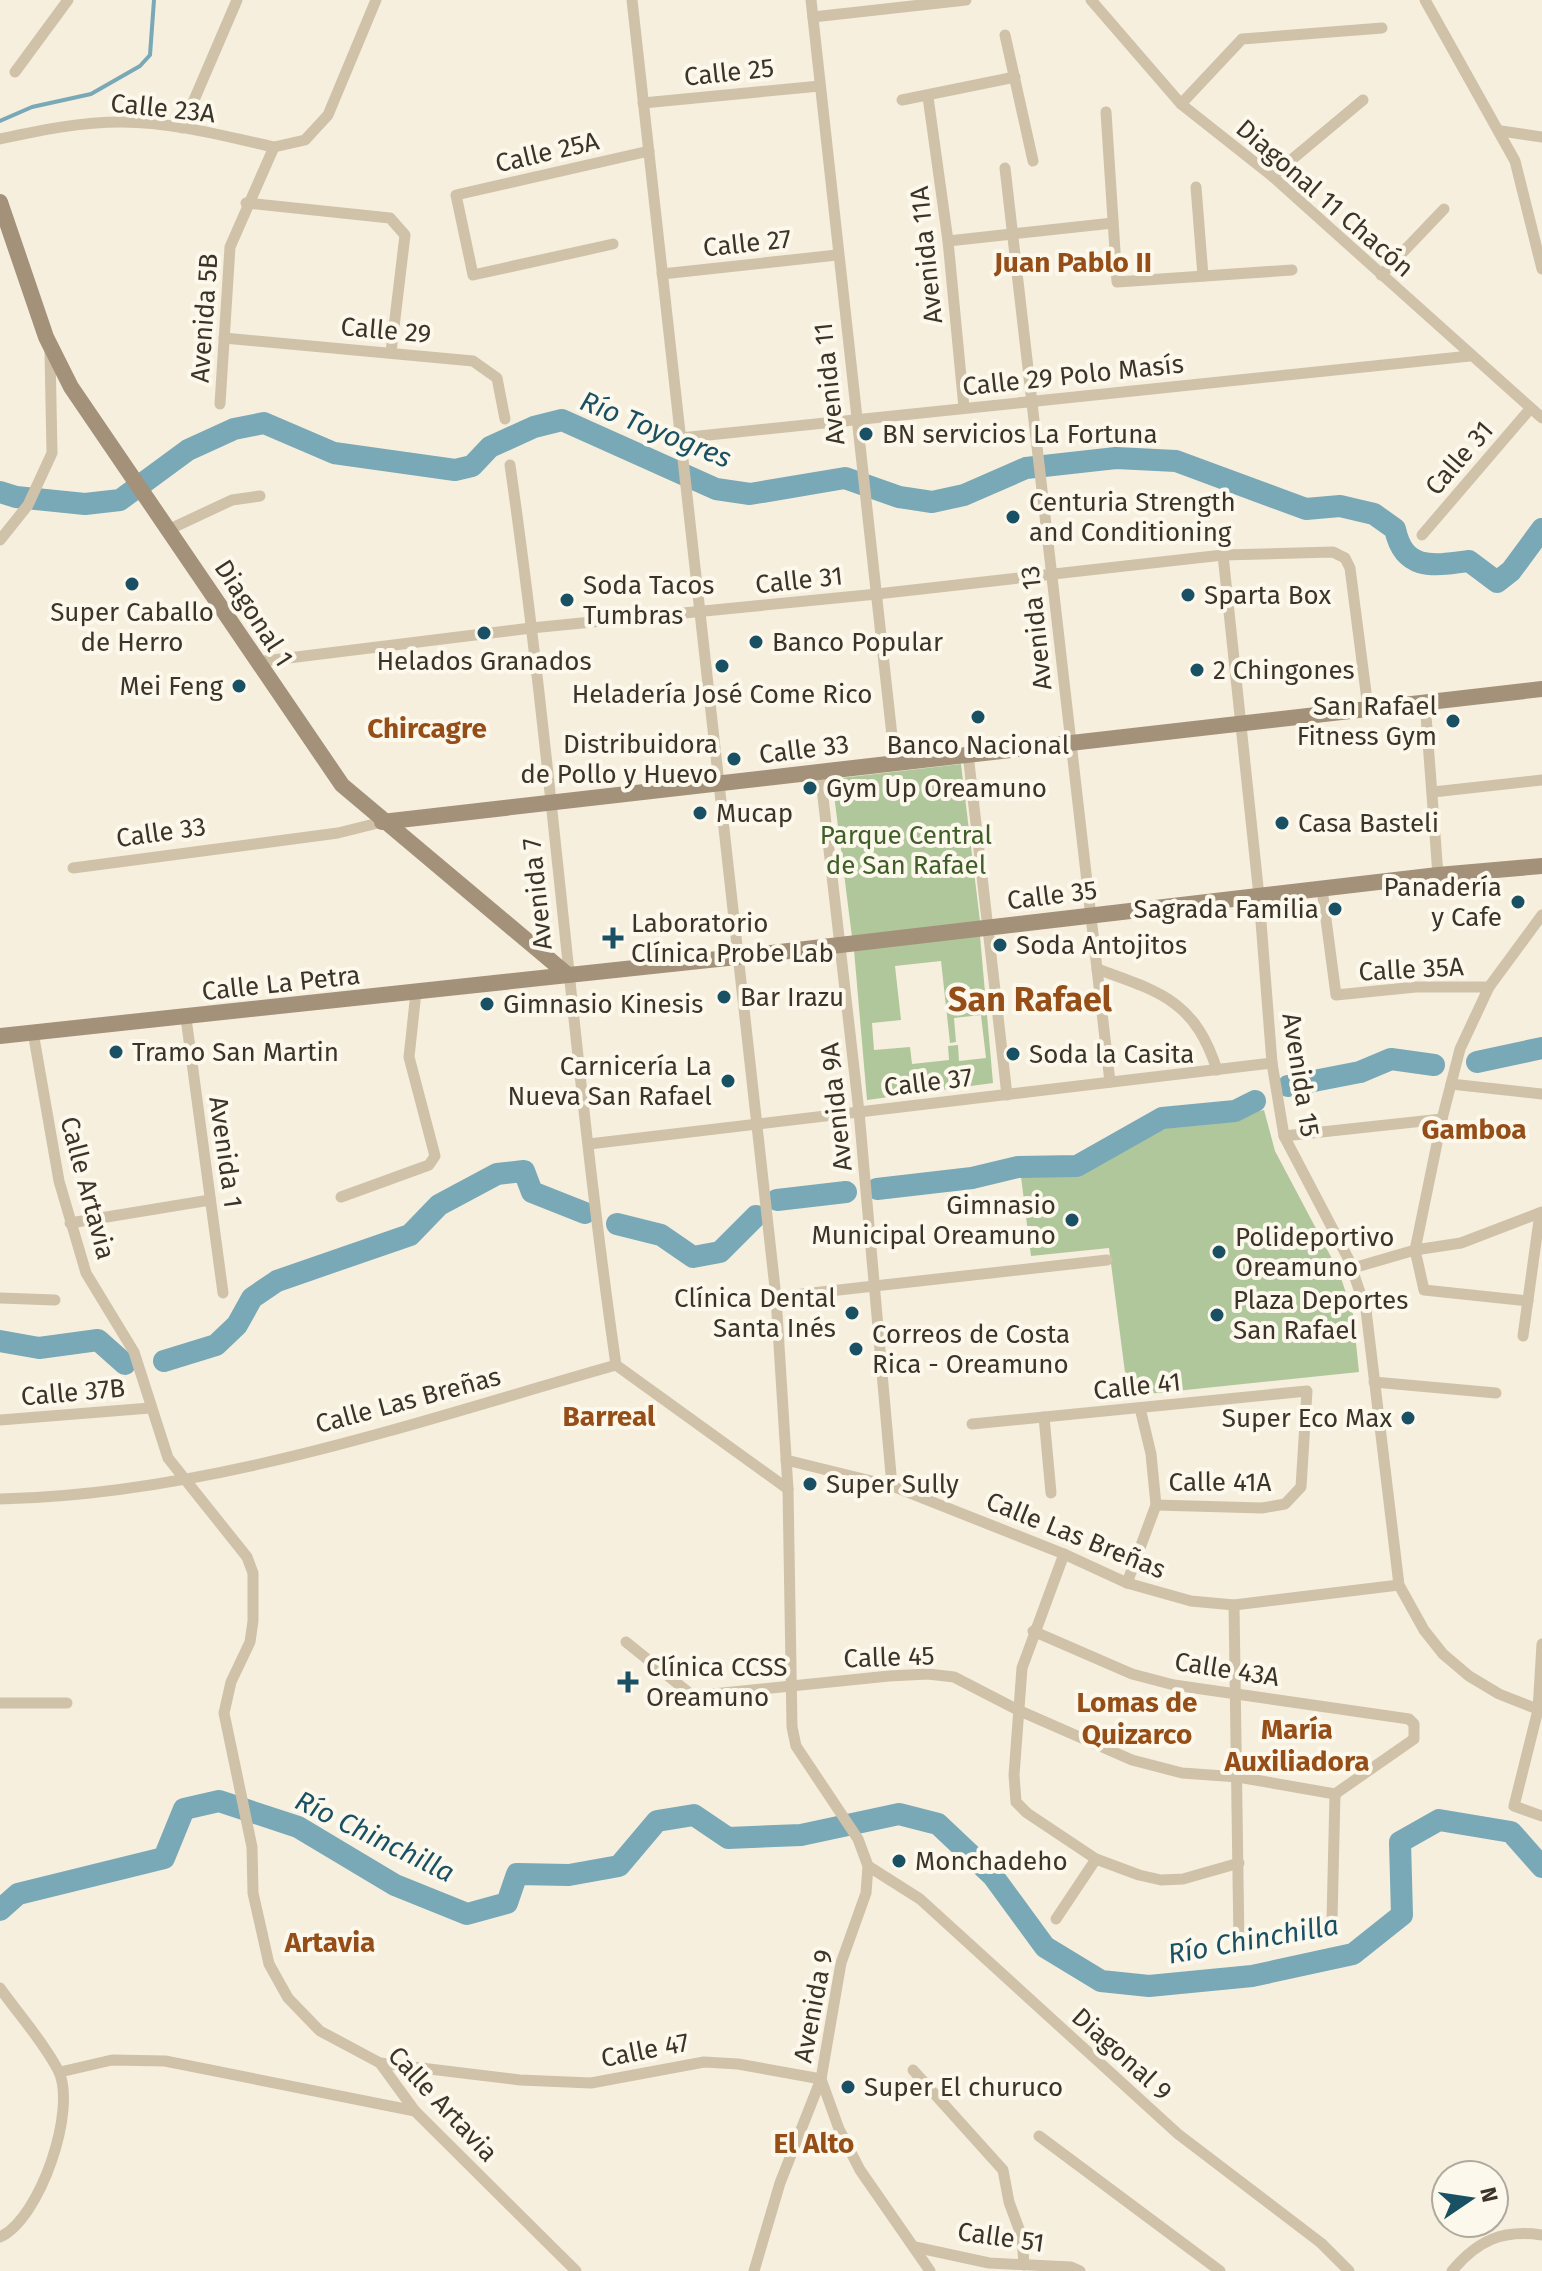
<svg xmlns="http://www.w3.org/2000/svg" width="1542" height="2271" viewBox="0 0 1542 2271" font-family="'Fira Sans',sans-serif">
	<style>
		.green { fill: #b0c79c; fill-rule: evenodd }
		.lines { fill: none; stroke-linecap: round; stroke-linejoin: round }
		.stream { stroke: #79a8b7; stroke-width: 4 }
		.river { stroke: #79a8b7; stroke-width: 22 }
		.street { stroke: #d0c2a8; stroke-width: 11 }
		.secondary { stroke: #a49179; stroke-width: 16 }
		.poi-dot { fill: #195063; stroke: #fcf8ec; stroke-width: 3 }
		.labels { text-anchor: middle; stroke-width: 8; stroke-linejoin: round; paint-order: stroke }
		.street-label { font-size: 26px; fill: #3c3329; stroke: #fcf8ec }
		.poi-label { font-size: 26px; fill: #3c3329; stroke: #fcf8ec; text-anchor: start }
		.park-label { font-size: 26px; fill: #405e29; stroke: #fcf8ec }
		.neighbourhood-label { font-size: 28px; font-weight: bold; fill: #954e18; stroke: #fcf8ec }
		.water-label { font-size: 28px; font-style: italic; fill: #195063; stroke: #fcf8ec }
		.district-label { font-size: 34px; font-weight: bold; fill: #954e18; stroke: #fcf8ec }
	</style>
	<rect width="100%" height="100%" fill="#f6efde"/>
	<!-- green -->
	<g class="green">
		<path d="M961,764L980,921L852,937L832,779Z"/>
		<path d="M980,936L993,1083L867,1100L854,950ZM941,961L950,1043L956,1042L954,1018L981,1015L986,1058L959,1061L958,1045L948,1046L949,1060L912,1064L910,1047L874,1050L872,1023L901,1020L895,966Z"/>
		<path d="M1264,1110L1275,1151L1339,1272L1353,1314L1359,1372L1128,1396L1109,1248L1031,1256L1021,1177L1088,1171L1121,1144L1162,1126L1219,1120Z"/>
	</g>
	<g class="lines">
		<!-- stream -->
		<path class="stream" d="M0,121L32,107L91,94L140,66L150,55L154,0"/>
		<!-- river -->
		<g class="river">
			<path d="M0,492L16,497L85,504L120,500L188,450L234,429L264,423L334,453L455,470L472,466L490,447L534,427L562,420L716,489L750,494L845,478L899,497L932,502L964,495L1026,468L1116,458L1176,461L1306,509L1340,506L1374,514L1395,529C1404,571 1432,566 1469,561L1497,582L1511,571L1542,529"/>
			<path d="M1477,1062L1542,1048"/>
			<path d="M1288,1086L1360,1072L1391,1059L1434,1065"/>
			<path d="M877,1189L972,1178L1018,1167L1077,1166L1162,1118L1235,1111L1255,1101"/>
			<path d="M777,1200L846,1192"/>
			<path d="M617,1224L661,1235L693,1257L720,1252L756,1216"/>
			<path d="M0,1341L39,1348L98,1340L125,1364"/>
			<path d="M164,1361L216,1345L237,1325L252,1298L277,1281L410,1235L439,1205L497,1174L524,1171L532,1192L585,1213"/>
			<path d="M0,1910L18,1894L164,1858L184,1809L219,1801L298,1827L395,1885L467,1914L507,1903L517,1874L569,1875L619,1866L657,1821L694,1815L728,1838L801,1835L899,1814L938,1824L993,1876L1045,1947L1101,1981L1149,1986L1252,1976L1353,1954L1402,1915L1400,1842L1439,1820L1511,1832L1542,1867"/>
		</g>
		<!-- street -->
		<g class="street">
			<path d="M632,0L776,1297L788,1489L792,1727L796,1746L858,1839L868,1866L866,1893L841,1963L821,2079L839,2129L860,2170L930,2271"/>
			<path d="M811,0L895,763"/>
			<path d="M1091,0L1181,104L1272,176L1542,418"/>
			<path d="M1425,0L1515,161L1542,269"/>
			<path d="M813,17L966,0"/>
			<path d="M1005,35L1033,161"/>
			<path d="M15,72L68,0"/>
			<path d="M928,97L948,241L964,408"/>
			<path d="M902,100L1015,77"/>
			<path d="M643,103L820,86"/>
			<path d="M1181,104L1242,39L1382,28"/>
			<path d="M1106,112L1117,282L1292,270"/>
			<path d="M182,128L237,0"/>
			<path d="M1501,131L1542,137"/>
			<path d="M0,139C41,130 80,122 122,122C173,122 224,136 274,147"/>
			<path d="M1005,168L1110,1082"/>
			<path d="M1272,176L1363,100"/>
			<path d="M1196,187L1203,276"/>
			<path d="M246,203L390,218L405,235L391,352"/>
			<path d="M948,241L1113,223"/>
			<path d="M613,244L473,275L456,195L649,151"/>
			<path d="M662,274L837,255"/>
			<path d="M1381,275L1444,209"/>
			<path d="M224,338L473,361L497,378L505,419"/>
			<path d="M220,404L230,247L274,147L305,140L328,115L376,0"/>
			<path d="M680,438L1470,356"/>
			<path d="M510,465C553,764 573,1066 616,1365"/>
			<path d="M170,529L232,500L260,496"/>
			<path d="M1422,535L1530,409"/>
			<path d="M0,540L28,505L52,453L50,352"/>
			<path d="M1223,555L1259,896L1272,1063L1284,1136L1349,1260L1366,1310L1399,1585L1424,1630L1443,1654L1469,1676L1499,1694L1542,1711"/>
			<path d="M256,662L531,628L877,594L1223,555L1333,552L1345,558L1350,568L1368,708"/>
			<path d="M1425,702L1438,875"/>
			<path d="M968,754L1007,1095"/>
			<path d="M820,771L859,1112L892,1486"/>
			<path d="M1433,792L1542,780"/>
			<path d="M73,868L338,833L382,822"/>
			<path d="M1322,889L1336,995L1416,987H1489"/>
			<path d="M1097,969C1161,992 1195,1001 1217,1070"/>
			<path d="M186,1018L223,1293"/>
			<path d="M33,1032L59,1181L86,1273L134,1352L168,1458L247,1557L253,1573V1621L250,1642L231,1682L224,1713L252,1847L253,1893L269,1964L288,1998L320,2031L380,2063L415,2111L576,2271"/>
			<path d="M1451,1084L1542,1094"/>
			<path d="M1284,1136L1442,1119"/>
			<path d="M589,1144L1272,1063"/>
			<path d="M341,1197L429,1165L435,1156L409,1057L416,992"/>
			<path d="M70,1223L210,1200"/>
			<path d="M1353,1268L1415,1250L1461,1243L1542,1212"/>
			<path d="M776,1297L1107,1260"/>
			<path d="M0,1298L55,1300"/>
			<path d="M1528,1301L1424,1290L1415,1250L1442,1119L1460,1049L1489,987L1542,915"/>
			<path d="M1523,1336L1540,1213"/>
			<path d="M616,1365L788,1489"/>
			<path d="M1374,1382L1496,1393"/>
			<path d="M1044,1417L1051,1493"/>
			<path d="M0,1420L150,1408"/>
			<path d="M972,1424L1307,1391L1301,1487L1285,1504L1262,1508L1156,1505"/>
			<path d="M786,1460L892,1486L1064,1554L1127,1583L1191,1601L1234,1605L1399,1585"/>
			<path d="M0,1499C211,1494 415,1422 616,1365"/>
			<path d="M1064,1554L1022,1668L1014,1775L1016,1802L1027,1813L1096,1859L1139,1875L1161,1880L1183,1879L1239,1863"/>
			<path d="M1127,1583L1156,1505L1151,1454L1140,1408"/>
			<path d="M1234,1605L1239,1944"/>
			<path d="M626,1642L693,1696L889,1676L928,1674L954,1677L1018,1710L1132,1760L1182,1773L1238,1777L1335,1794L1414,1739V1724L1409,1719L1174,1685L1132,1674L1033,1631"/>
			<path d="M1542,1644L1538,1710L1514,1806L1542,1816"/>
			<path d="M0,1703H67"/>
			<path d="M868,1866L920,1899L1178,2134L1321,2243L1349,2271"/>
			<path d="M1056,1919L1096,1859"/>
			<path d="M1332,1920L1335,1794"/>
			<path d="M0,1988C19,2015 43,2041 58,2070C78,2108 40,2219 0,2237"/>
			<path d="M380,2063L520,2080L591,2083L704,2062L738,2064L821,2079"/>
			<path d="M913,2070L1003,2170L1009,2202L1022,2237L1024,2265"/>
			<path d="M60,2072L112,2060L165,2061L415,2111"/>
			<path d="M1039,2136L1220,2271"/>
			<path d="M915,2247L989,2263L1071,2267L1080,2271"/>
			<path d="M754,2271L780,2183L821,2079"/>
			<path d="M1452,2271C1477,2241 1502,2229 1542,2235"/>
		</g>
		<!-- secondary -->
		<g class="secondary">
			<path d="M0,202L46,337L71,387L342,785L568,975"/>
			<path d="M382,822L1542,689"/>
			<path d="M0,1036L737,957L1438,875L1542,866"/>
		</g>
	</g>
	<!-- markers -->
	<g class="poi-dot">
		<circle cx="866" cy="434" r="8"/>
		<circle cx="1013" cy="517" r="8"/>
		<circle cx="132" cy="584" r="8"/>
		<circle cx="1188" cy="595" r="8"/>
		<circle cx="567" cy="600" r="8"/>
		<circle cx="484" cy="633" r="8"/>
		<circle cx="756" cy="642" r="8"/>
		<circle cx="722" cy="666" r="8"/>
		<circle cx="1197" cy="670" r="8"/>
		<circle cx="239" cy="686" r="8"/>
		<circle cx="978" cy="717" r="8"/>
		<circle cx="1453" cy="721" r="8"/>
		<circle cx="734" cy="759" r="8"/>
		<circle cx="810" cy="788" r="8"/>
		<circle cx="700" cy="813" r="8"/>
		<circle cx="1282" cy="823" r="8"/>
		<circle cx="1518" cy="902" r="8"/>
		<circle cx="1335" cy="909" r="8"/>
		<path d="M609 926h8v8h8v8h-8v8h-8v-8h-8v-8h8z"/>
		<circle cx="1000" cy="945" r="8"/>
		<circle cx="724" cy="997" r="8"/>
		<circle cx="487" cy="1004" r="8"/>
		<circle cx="116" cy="1052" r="8"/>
		<circle cx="1013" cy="1054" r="8"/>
		<circle cx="728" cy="1081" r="8"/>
		<circle cx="1072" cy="1220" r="8"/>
		<circle cx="1219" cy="1252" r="8"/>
		<circle cx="852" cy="1313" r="8"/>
		<circle cx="1217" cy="1315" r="8"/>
		<circle cx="856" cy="1349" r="8"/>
		<circle cx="1408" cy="1418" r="8"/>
		<circle cx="810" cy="1484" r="8"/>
		<path d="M624 1670h8v8h8v8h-8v8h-8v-8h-8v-8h8z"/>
		<circle cx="899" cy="1861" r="8"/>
		<circle cx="848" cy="2087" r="8"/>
	</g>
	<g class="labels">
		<!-- street labels -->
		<g class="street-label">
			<text transform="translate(729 72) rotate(-6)" y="9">Calle 25</text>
			<text transform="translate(163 108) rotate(6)" y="9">Calle 23A</text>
			<text transform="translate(547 152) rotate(-13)" y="9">Calle 25A</text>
			<text transform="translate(1325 198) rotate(41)" y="9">Diagonal 11 Chacón</text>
			<text transform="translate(747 243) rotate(-6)" y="9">Calle 27</text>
			<text transform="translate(926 255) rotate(-96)" y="9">Avenida 11A</text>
			<text transform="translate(204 318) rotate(-86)" y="9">Avenida 5B</text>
			<text transform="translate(386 330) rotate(5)" y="9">Calle 29</text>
			<text transform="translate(1073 375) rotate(-6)" y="9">Calle 29 Polo Masís</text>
			<text transform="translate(829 384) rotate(-96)" y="9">Avenida 11</text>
			<text transform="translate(1459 458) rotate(-49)" y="9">Calle 31</text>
			<text transform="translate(799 580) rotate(-6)" y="9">Calle 31</text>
			<text transform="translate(254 613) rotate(57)" y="9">Diagonal 1</text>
			<text transform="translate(1036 628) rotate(-96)" y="9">Avenida 13</text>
			<text transform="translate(804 749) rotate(-7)" y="9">Calle 33</text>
			<text transform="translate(161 832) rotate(-8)" y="9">Calle 33</text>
			<text transform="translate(537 894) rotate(-96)" y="9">Avenida 7</text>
			<text transform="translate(1052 895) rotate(-7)" y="9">Calle 35</text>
			<text transform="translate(1411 969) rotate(-3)" y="9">Calle 35A</text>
			<text transform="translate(281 983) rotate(-6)" y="9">Calle La Petra</text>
			<text transform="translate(1301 1075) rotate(81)" y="9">Avenida 15</text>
			<text transform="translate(928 1082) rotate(-7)" y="9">Calle 37</text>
			<text transform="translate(836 1107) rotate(-96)" y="9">Avenida 9A</text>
			<text transform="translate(226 1152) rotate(82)" y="9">Avenida 1</text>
			<text transform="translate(88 1188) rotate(75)" y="9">Calle Artavia</text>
			<text transform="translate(1137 1386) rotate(-6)" y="9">Calle 41</text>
			<text transform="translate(73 1392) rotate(-5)" y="9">Calle 37B</text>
			<text transform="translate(408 1400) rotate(-15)" y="9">Calle Las Breñas</text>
			<text x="1220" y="1491">Calle 41A</text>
			<text transform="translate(1076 1535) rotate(22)" y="9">Calle Las Breñas</text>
			<text transform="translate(889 1657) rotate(-2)" y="9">Calle 45</text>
			<text transform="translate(1227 1669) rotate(9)" y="9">Calle 43A</text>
			<text transform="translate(813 2006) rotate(-79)" y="9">Avenida 9</text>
			<text transform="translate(645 2050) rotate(-11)" y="9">Calle 47</text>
			<text transform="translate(1122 2054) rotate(42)" y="9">Diagonal 9</text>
			<text transform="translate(443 2104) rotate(47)" y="9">Calle Artavia</text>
			<text transform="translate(1001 2237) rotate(8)" y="9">Calle 51</text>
		</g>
		<!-- poi labels -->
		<g class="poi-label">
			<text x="882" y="443">BN servicios La Fortuna</text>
			<text x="1029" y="511">Centuria Strength<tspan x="1029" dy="30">and Conditioning</tspan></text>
			<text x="583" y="594">Soda Tacos<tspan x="583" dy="30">Tumbras</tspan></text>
			<text x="1204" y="604">Sparta Box</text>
			<text x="132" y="621" text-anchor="middle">Super Caballo<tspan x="132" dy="30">de Herro</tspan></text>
			<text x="772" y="651">Banco Popular</text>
			<text x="484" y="670" text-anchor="middle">Helados Granados</text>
			<text x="1213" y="679">2 Chingones</text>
			<text x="223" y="695" text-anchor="end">Mei Feng</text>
			<text x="722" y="703" text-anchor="middle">Heladería José Come Rico</text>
			<text x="1437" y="715" text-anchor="end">San Rafael<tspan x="1437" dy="30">Fitness Gym</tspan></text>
			<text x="718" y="753" text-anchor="end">Distribuidora<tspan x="718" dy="30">de Pollo y Huevo</tspan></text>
			<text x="978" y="754" text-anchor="middle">Banco Nacional</text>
			<text x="826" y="797">Gym Up Oreamuno</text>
			<text x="716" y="822">Mucap</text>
			<text x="1298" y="832">Casa Basteli</text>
			<text x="1502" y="896" text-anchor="end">Panadería<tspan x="1502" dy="30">y Cafe</tspan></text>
			<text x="1319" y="918" text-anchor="end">Sagrada Familia</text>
			<text x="631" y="932">Laboratorio<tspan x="631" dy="30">Clínica Probe Lab</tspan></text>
			<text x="1016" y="954">Soda Antojitos</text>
			<text x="740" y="1006">Bar Irazu</text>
			<text x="503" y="1013">Gimnasio Kinesis</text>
			<text x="132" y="1061">Tramo San Martin</text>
			<text x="1029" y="1063">Soda la Casita</text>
			<text x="712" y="1075" text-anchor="end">Carnicería La<tspan x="712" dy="30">Nueva San Rafael</tspan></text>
			<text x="1056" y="1214" text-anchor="end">Gimnasio<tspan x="1056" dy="30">Municipal Oreamuno</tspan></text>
			<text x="1235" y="1246">Polideportivo<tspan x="1235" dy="30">Oreamuno</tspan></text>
			<text x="836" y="1307" text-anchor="end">Clínica Dental<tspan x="836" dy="30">Santa Inés</tspan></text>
			<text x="1233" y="1309">Plaza Deportes<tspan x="1233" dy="30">San Rafael</tspan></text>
			<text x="872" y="1343">Correos de Costa<tspan x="872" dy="30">Rica - Oreamuno</tspan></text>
			<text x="1392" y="1427" text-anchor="end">Super Eco Max</text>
			<text x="826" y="1493">Super Sully</text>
			<text x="646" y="1676">Clínica CCSS<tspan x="646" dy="30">Oreamuno</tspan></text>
			<text x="915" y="1870">Monchadeho</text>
			<text x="864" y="2096">Super El churuco</text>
		</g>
		<!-- park labels -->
		<g class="park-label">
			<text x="906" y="844">Parque Central<tspan x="906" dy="30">de San Rafael</tspan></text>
		</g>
		<!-- neighbourhood labels -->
		<g class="neighbourhood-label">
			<text x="1073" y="272">Juan Pablo II</text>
			<text x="427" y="738">Chircagre</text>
			<text x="1474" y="1139">Gamboa</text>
			<text x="609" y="1426">Barreal</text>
			<text x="1137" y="1712">Lomas de<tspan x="1137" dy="32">Quizarco</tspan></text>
			<text x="1297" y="1739">María<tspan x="1297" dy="32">Auxiliadora</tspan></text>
			<text x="330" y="1952">Artavia</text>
			<text x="814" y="2153">El Alto</text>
		</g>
		<!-- water labels -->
		<g class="water-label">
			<text transform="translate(656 429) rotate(22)" y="10">Río Toyogres</text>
			<text transform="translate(375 1836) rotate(26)" y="10">Río Chinchilla</text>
			<text transform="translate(1253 1939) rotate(-10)" y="10">Río Chinchilla</text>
		</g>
		<!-- district labels -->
		<g class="district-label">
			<text x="1030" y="1011">San Rafael</text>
		</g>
	</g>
	<!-- north arrow -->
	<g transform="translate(1470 2199) rotate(77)"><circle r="38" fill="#fcf8ec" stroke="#afa99e" stroke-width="2"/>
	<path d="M0-6L14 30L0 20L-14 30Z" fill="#195063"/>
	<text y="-12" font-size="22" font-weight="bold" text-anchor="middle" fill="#3c3329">N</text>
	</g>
</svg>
